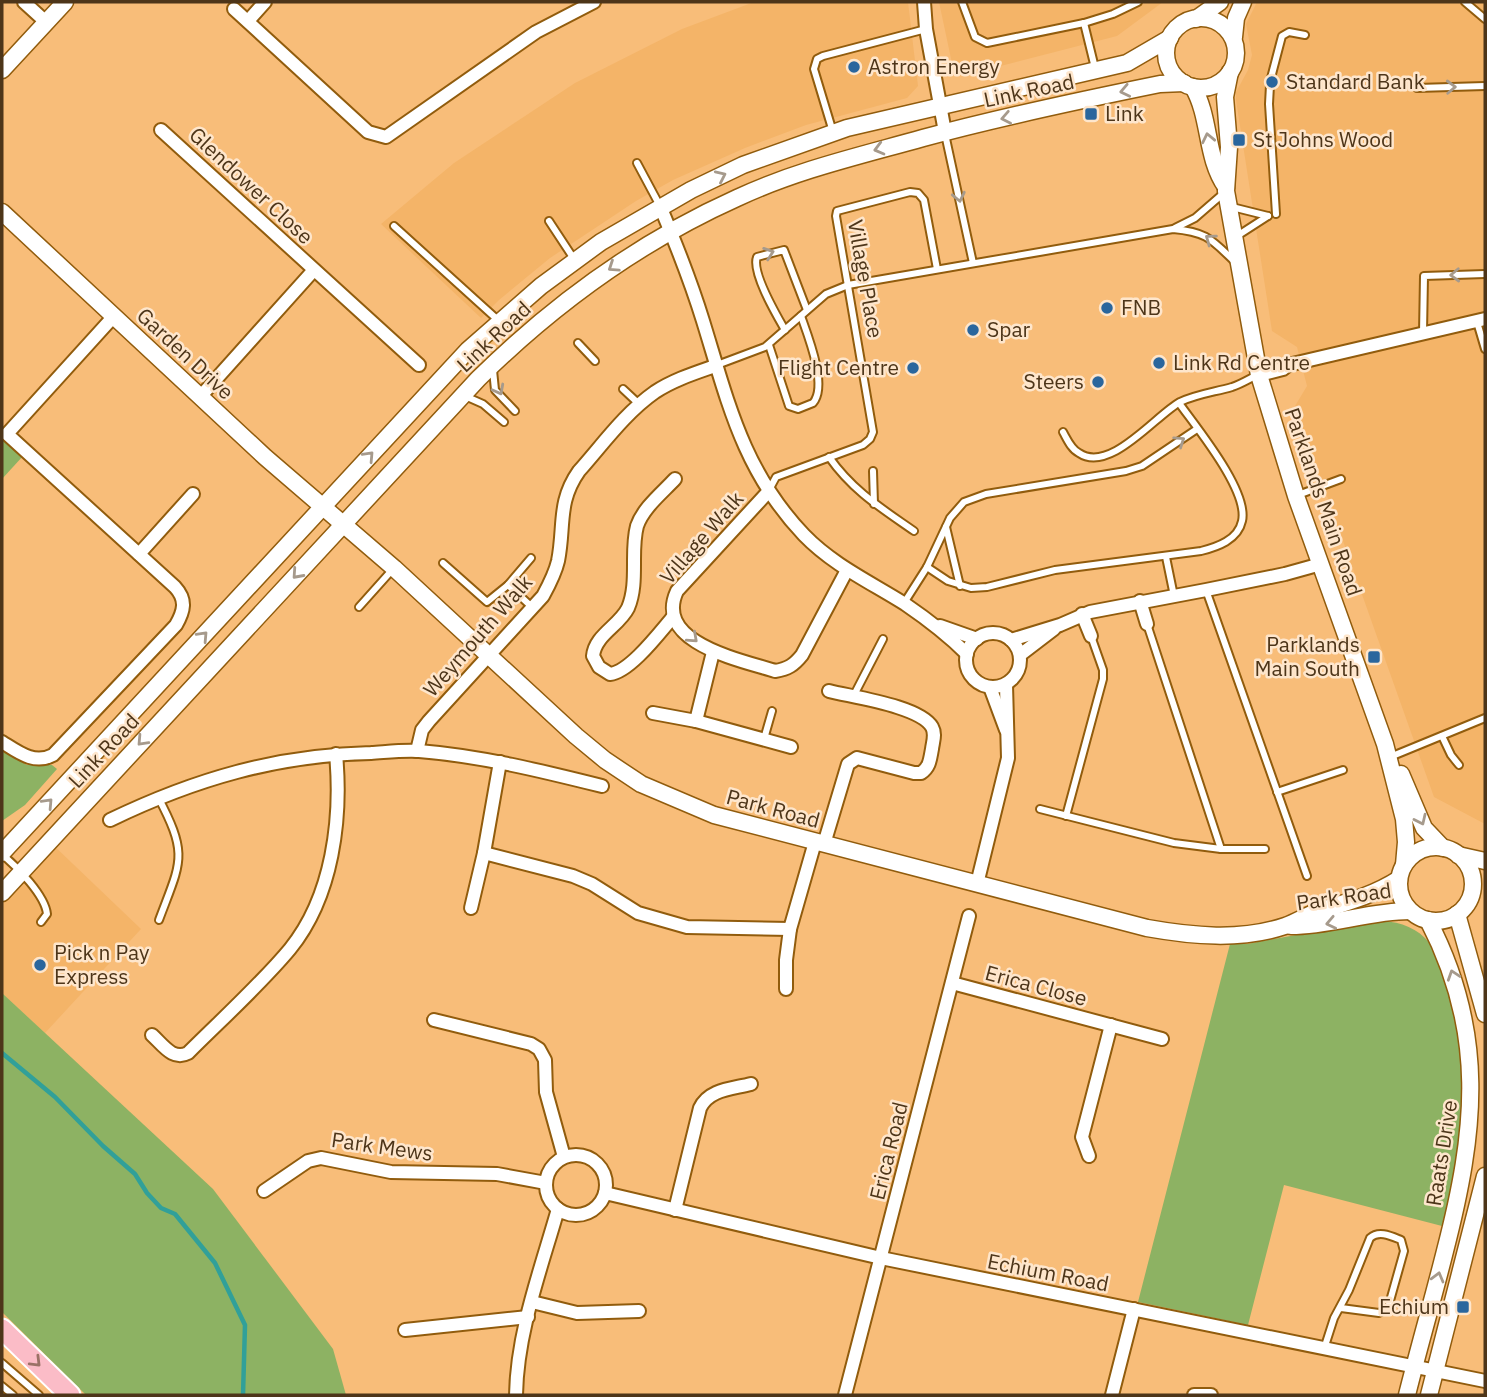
<svg xmlns="http://www.w3.org/2000/svg" width="1487" height="1397" viewBox="0 0 1487 1397" font-family="'IBM Plex Sans',sans-serif">
	<style>
		.built { fill: #f4b468 }
		.green { fill: #8db263 }
		.lines { fill: none; stroke-linecap: round; stroke-linejoin: round }
		.stream { stroke: #31a099; stroke-width: 4.5 }
		.service-casing { stroke: #915c0d; stroke-width: 10 }
		.minor-casing { stroke: #915c0d; stroke-width: 16 }
		.tertiary-casing { stroke: #915c0d; stroke-width: 19 }
		.primary-casing { stroke: #fff; stroke-width: 23 }
		.service { stroke: #fff; stroke-width: 6 }
		.minor { stroke: #fff; stroke-width: 12 }
		.tertiary { stroke: #fff; stroke-width: 16 }
		.primary { stroke: #fbbcc7; stroke-width: 19 }
		.oneway { stroke: #a69a8c }
		.oneway2 { stroke: #9b7267 }
		.poi-dot { fill: #2a669d; stroke: #fee6cc; stroke-width: 2.5 }
		.labels { text-anchor: middle; stroke-width: 5; stroke-linejoin: round; paint-order: stroke }
		.poi-label { font-size: 21px; fill: #4d3519; stroke: #fee6cc; text-anchor: start }
		.street-label { font-size: 21px; fill: #4d3519; stroke: #fee6cc }
	</style>
	<rect width="100%" height="100%" fill="#f8bd79"/>
	<!-- built -->
	<g class="built">
		<path d="M754,2H908L918,86L907,98L806,125L745,148L673,180L636,201L550,258L499,300L481,318L381,224L454,163L575,83L682,29Z"/>
		<path d="M939,2H1163L1117,36L966,75L953,68Z"/>
		<path d="M1257,2H1483L1485,4V824L1434,797L1295,406L1307,386L1297,347L1272,331L1236,100V92L1248,70L1252,55L1246,24Z"/>
		<path d="M50,842L141,929L45,1033L2,993V894Z"/>
	</g>
	<!-- green -->
	<g class="green">
		<path d="M2,436L23,456L2,479Z"/>
		<path d="M2,751L27,765H52L57,769L25,805L2,821Z"/>
		<path d="M1371,921C1390,920 1411,924 1425,938C1457,971 1466,1076 1462,1120C1459,1156 1451,1191 1442,1226L1284,1185L1248,1325L1138,1302L1230,944H1247Z"/>
		<path d="M2,993L213,1189L333,1349L346,1395H86L2,1312Z"/>
	</g>
	<g class="lines">
		<!-- stream -->
		<path class="stream" d="M2,1053L55,1097L103,1146L135,1174L147,1193L161,1208L175,1214L215,1263L245,1325L243,1395"/>
		<defs>
			<g id="service">
				<path d="M962,2L975,37L987,43L1084,23L1113,14L1138,2"/>
				<path d="M1465,2L1485,19"/>
				<path d="M1084,23L1095,68"/>
				<path d="M1271,78L1282,36L1289,32L1305,35"/>
				<path d="M1270,85L1269,104L1276,214"/>
				<path d="M1417,88L1485,86"/>
				<path d="M833,132L814,69L817,59L823,56L926,29"/>
				<path d="M945,134L973,263"/>
				<path d="M637,163L660,206"/>
				<path d="M1232,207L1268,216"/>
				<path d="M549,221L574,259"/>
				<path d="M394,226L499,321"/>
				<path d="M1175,228L1195,218L1225,192"/>
				<path d="M1237,236L1268,216"/>
				<path d="M1477,322L1485,349"/>
				<path d="M785,330C777,316 751,272 757,257L784,250L807,310"/>
				<path d="M1423,333L1424,276L1485,274"/>
				<path d="M578,343L595,361"/>
				<path d="M769,345L789,406L798,409L813,403C828,386 808,336 801,316"/>
				<path d="M717,365L765,347L826,294L848,285L1173,229C1207,232 1211,239 1235,262"/>
				<path d="M493,370L495,390L515,411"/>
				<path d="M623,389L639,404"/>
				<path d="M465,396L483,404L504,422"/>
				<path d="M1063,432C1067,439 1071,449 1079,453C1110,474 1156,415 1180,402C1197,394 1215,392 1232,387C1241,384 1249,379 1257,375"/>
				<path d="M829,457C853,491 881,508 914,531"/>
				<path d="M873,471L874,504"/>
				<path d="M769,490L776,477L863,445L870,439L873,432L836,216L837,211L910,192L918,193L924,200L937,269"/>
				<path d="M1298,495L1341,479"/>
				<path d="M946,527L960,586"/>
				<path d="M1166,557L1174,596"/>
				<path d="M443,563L487,602L508,585L531,558"/>
				<path d="M927,567L948,581L971,588L987,587L1055,570L1201,551C1217,547 1238,540 1242,521C1249,491 1196,427 1179,403"/>
				<path d="M508,585L533,608"/>
				<path d="M1206,590L1307,876"/>
				<path d="M904,603L927,567L950,518L964,502L986,494L1126,471L1142,466L1197,429"/>
				<path d="M359,607L393,569"/>
				<path d="M1147,624L1221,849H1265"/>
				<path d="M854,695L883,639"/>
				<path d="M1442,736L1451,755L1459,765"/>
				<path d="M764,739L772,711"/>
				<path d="M1390,757L1485,718"/>
				<path d="M1277,792L1343,770"/>
				<path d="M158,797C189,856 181,861 159,920"/>
				<path d="M1040,809L1174,843L1221,849"/>
				<path d="M1066,816L1103,679V670L1091,636"/>
				<path d="M3,855C17,867 45,895 47,914L41,922"/>
				<path d="M1324,1349L1334,1318L1349,1290L1370,1238C1379,1230 1391,1236 1401,1240L1404,1251L1388,1308L1379,1313L1341,1308"/>
				<path d="M2,1363L39,1395"/>
				<path d="M2,1386L13,1395"/>
			</g>
			<g id="minor">
				<path d="M24,2L46,22"/>
				<path d="M924,2L926,29L945,132"/>
				<path d="M234,9L368,132L386,137L536,32L594,2"/>
				<path d="M248,21L265,2"/>
				<path d="M161,130L419,365"/>
				<path d="M660,206C676,244 691,282 703,321C728,402 743,471 804,535C833,565 870,582 905,604C927,619 948,635 967,654"/>
				<path d="M1259,375L1283,369L1288,365L1485,319"/>
				<path d="M200,397L313,271"/>
				<path d="M768,492L677,591C653,643 741,660 775,671C788,669 794,665 802,655L847,570"/>
				<path d="M139,554L193,494"/>
				<path d="M1140,601L1147,624"/>
				<path d="M1082,614L1091,636"/>
				<path d="M673,617C660,632 630,672 610,674L599,667L593,656C595,635 619,626 628,608C639,582 630,552 637,526C643,508 662,493 675,479"/>
				<path d="M940,626L977,639"/>
				<circle cx="993" cy="660" r="27"/>
				<path d="M1011,640L1060,625L1090,612L1206,590L1285,574L1321,564"/>
				<path d="M1020,655L1054,629"/>
				<path d="M990,687L1006,730"/>
				<path d="M653,713L696,721L791,747"/>
				<path d="M696,721L713,652"/>
				<path d="M2,742C18,752 34,765 53,755L176,625C184,611 187,600 175,587L7,434L114,316"/>
				<path d="M417,751L422,730L429,721L543,596C549,585 555,574 558,561C565,526 557,502 579,471C603,444 625,413 655,392C673,380 695,373 715,366"/>
				<path d="M500,762L484,853L573,876L592,884L638,913L687,927L790,929L815,842"/>
				<path d="M110,820C195,779 277,755 371,753C387,752 403,750 419,751C481,756 542,771 602,786"/>
				<path d="M824,844L848,764L857,758L914,773H921C930,767 930,759 932,749C933,741 936,734 932,727C920,706 852,697 829,691"/>
				<path d="M977,884L1008,758L1006,685"/>
				<path d="M471,908L484,853"/>
				<path d="M952,983L1162,1039"/>
				<path d="M786,989V960L790,929"/>
				<path d="M434,1020L531,1044L539,1049L545,1060L546,1092L564,1157"/>
				<path d="M152,1035C163,1045 173,1061 188,1053C221,1020 261,984 290,949C333,896 342,818 336,754"/>
				<circle cx="576" cy="1185" r="30"/>
				<path d="M1089,1156L1082,1137L1111,1025"/>
				<path d="M264,1191L308,1161L321,1158L391,1172L497,1174L546,1183"/>
				<path d="M605,1193L881,1258L1485,1381"/>
				<path d="M675,1210L700,1108C709,1089 732,1089 751,1084"/>
				<path d="M532,1302L577,1313L639,1311"/>
				<path d="M405,1330L528,1317"/>
				<path d="M516,1395C517,1332 541,1269 558,1209"/>
				<path d="M845,1395L969,916"/>
				<path d="M1112,1395L1134,1309"/>
				<path d="M1194,1395H1211"/>
			</g>
			<g id="tertiary">
				<circle cx="1201" cy="53" r="35"/>
				<path d="M1196,19L1220,2"/>
				<path d="M1234,37L1236,18L1243,2"/>
				<path d="M2,70L65,2"/>
				<path d="M1230,72L1225,97L1229,147L1226,191L1259,375L1296,496L1385,744L1404,819L1406,842L1404,865"/>
				<path d="M1193,87C1211,118 1205,157 1226,187"/>
				<path d="M2,212L265,457L394,568L576,736L605,760L641,784L714,815L1147,928C1192,936 1240,941 1285,926C1297,922 1307,915 1319,911C1348,902 1374,895 1399,879"/>
				<path d="M1401,774L1424,828L1443,848"/>
				<circle cx="1436" cy="884" r="37"/>
				<path d="M2,853L468,350L541,286L601,242L691,190L743,165L847,128L1127,63L1170,38"/>
				<path d="M1458,855L1485,861"/>
				<path d="M2,893L478,379C554,304 639,242 737,198C797,170 859,156 923,138C1001,117 1081,100 1160,84L1184,83"/>
				<path d="M1457,914L1485,1014"/>
				<path d="M1291,926C1331,926 1369,911 1410,911"/>
				<path d="M1407,1395C1419,1347 1433,1299 1445,1251C1476,1131 1487,1033 1428,920"/>
				<path d="M1429,1395L1485,1176"/>
			</g>
			<path id="primary" d="M2,1329L70,1395"/>
		</defs>
		<!-- service casing -->
		<use href="#service" class="service-casing"/>
		<!-- minor casing -->
		<use href="#minor" class="minor-casing"/>
		<!-- tertiary casing -->
		<use href="#tertiary" class="tertiary-casing"/>
		<!-- primary casing -->
		<use href="#primary" class="primary-casing"/>
		<!-- service -->
		<use href="#service" class="service"/>
		<!-- minor -->
		<use href="#minor" class="minor"/>
		<!-- tertiary -->
		<use href="#tertiary" class="tertiary"/>
		<!-- primary -->
		<use href="#primary" class="primary"/>
	</g>
	<!-- one-way arrows -->
	<defs><path id="oneway-chevron" d="M-2-3.5L2.5 0L-2 3.5" fill="none" stroke-width="1.6" stroke-linecap="round" stroke-linejoin="round" transform="scale(1.75)"/></defs>
	<g class="oneway">
		<use href="#oneway-chevron" transform="translate(1451 87) rotate(-2)"/>
		<use href="#oneway-chevron" transform="translate(1125 91) rotate(168)"/>
		<use href="#oneway-chevron" transform="translate(1006 118) rotate(169)"/>
		<use href="#oneway-chevron" transform="translate(1208 138) rotate(-102)"/>
		<use href="#oneway-chevron" transform="translate(879 149) rotate(165)"/>
		<use href="#oneway-chevron" transform="translate(721 176) rotate(-25)"/>
		<use href="#oneway-chevron" transform="translate(959 197) rotate(78)"/>
		<use href="#oneway-chevron" transform="translate(1210 239) rotate(-144)"/>
		<use href="#oneway-chevron" transform="translate(769 253) rotate(-19)"/>
		<use href="#oneway-chevron" transform="translate(613 267) rotate(146)"/>
		<use href="#oneway-chevron" transform="translate(1455 275) rotate(178)"/>
		<use href="#oneway-chevron" transform="translate(499 390) rotate(62)"/>
		<use href="#oneway-chevron" transform="translate(1180 441) rotate(-34)"/>
		<use href="#oneway-chevron" transform="translate(369 456) rotate(-47)"/>
		<use href="#oneway-chevron" transform="translate(297 574) rotate(132)"/>
		<use href="#oneway-chevron" transform="translate(203 636) rotate(-47)"/>
		<use href="#oneway-chevron" transform="translate(693 638) rotate(42)"/>
		<use href="#oneway-chevron" transform="translate(142 741) rotate(133)"/>
		<use href="#oneway-chevron" transform="translate(48 803) rotate(-47)"/>
		<use href="#oneway-chevron" transform="translate(1421 820) rotate(65)"/>
		<use href="#oneway-chevron" transform="translate(1331 923) rotate(168)"/>
		<use href="#oneway-chevron" transform="translate(1453 975) rotate(-108)"/>
		<use href="#oneway-chevron" transform="translate(1438 1277) rotate(-75)"/>
	</g>
	<use class="oneway2" href="#oneway-chevron" transform="translate(36 1362) rotate(45)"/>
	<!-- markers -->
	<g class="poi-dot">
		<circle cx="854" cy="67" r="7"/>
		<circle cx="1272" cy="82" r="7"/>
		<rect x="1084" y="107" width="14" height="14" rx="3.5"/>
		<rect x="1232" y="133" width="14" height="14" rx="3.5"/>
		<circle cx="1107" cy="308" r="7"/>
		<circle cx="973" cy="330" r="7"/>
		<circle cx="1159" cy="363" r="7"/>
		<circle cx="913" cy="368" r="7"/>
		<circle cx="1098" cy="382" r="7"/>
		<rect x="1367" y="650" width="14" height="14" rx="3.5"/>
		<circle cx="40" cy="965" r="7"/>
		<rect x="1456" y="1300" width="14" height="14" rx="3.5"/>
	</g>
	<g class="labels">
		<!-- poi labels -->
		<g class="poi-label">
			<text x="868" y="74">Astron Energy</text>
			<text x="1286" y="89">Standard Bank</text>
			<text x="1105" y="121">Link</text>
			<text x="1253" y="147">St Johns Wood</text>
			<text x="1121" y="315">FNB</text>
			<text x="987" y="337">Spar</text>
			<text x="1173" y="370">Link Rd Centre</text>
			<text x="899" y="375" text-anchor="end">Flight Centre</text>
			<text x="1084" y="389" text-anchor="end">Steers</text>
			<text x="1360" y="652" text-anchor="end">Parklands<tspan x="1360" dy="24">Main South</tspan></text>
			<text x="54" y="960">Pick n Pay<tspan x="54" dy="24">Express</tspan></text>
			<text x="1449" y="1314" text-anchor="end">Echium</text>
		</g>
		<!-- street labels -->
		<g class="street-label">
			<text transform="translate(1029 91) rotate(-12)" y="7">Link Road</text>
			<text transform="translate(251 186) rotate(43)" y="7">Glendower Close</text>
			<text transform="translate(865 279) rotate(80)" y="7">Village Place</text>
			<text transform="translate(494 337) rotate(-43)" y="7">Link Road</text>
			<text transform="translate(185 354) rotate(43)" y="7">Garden Drive</text>
			<text transform="translate(1323 502) rotate(71)" y="7">Parklands Main Road</text>
			<text transform="translate(702 538) rotate(-49)" y="7">Village Walk</text>
			<text transform="translate(478 636) rotate(-49)" y="7">Weymouth Walk</text>
			<text transform="translate(104 751) rotate(-47)" y="7">Link Road</text>
			<text transform="translate(773 809) rotate(15)" y="7">Park Road</text>
			<text transform="translate(1344 897) rotate(-8)" y="7">Park Road</text>
			<text transform="translate(1036 986) rotate(15)" y="7">Erica Close</text>
			<text transform="translate(382 1147) rotate(8)" y="7">Park Mews</text>
			<text transform="translate(889 1151) rotate(-76)" y="7">Erica Road</text>
			<text transform="translate(1442 1153) rotate(-81)" y="7">Raats Drive</text>
			<text transform="translate(1048 1273) rotate(11)" y="7">Echium Road</text>
		</g>
	</g>
	<!-- border -->
	<rect width="1487" height="1397" fill="none" stroke="#4d3519" stroke-width="7"/>
</svg>
